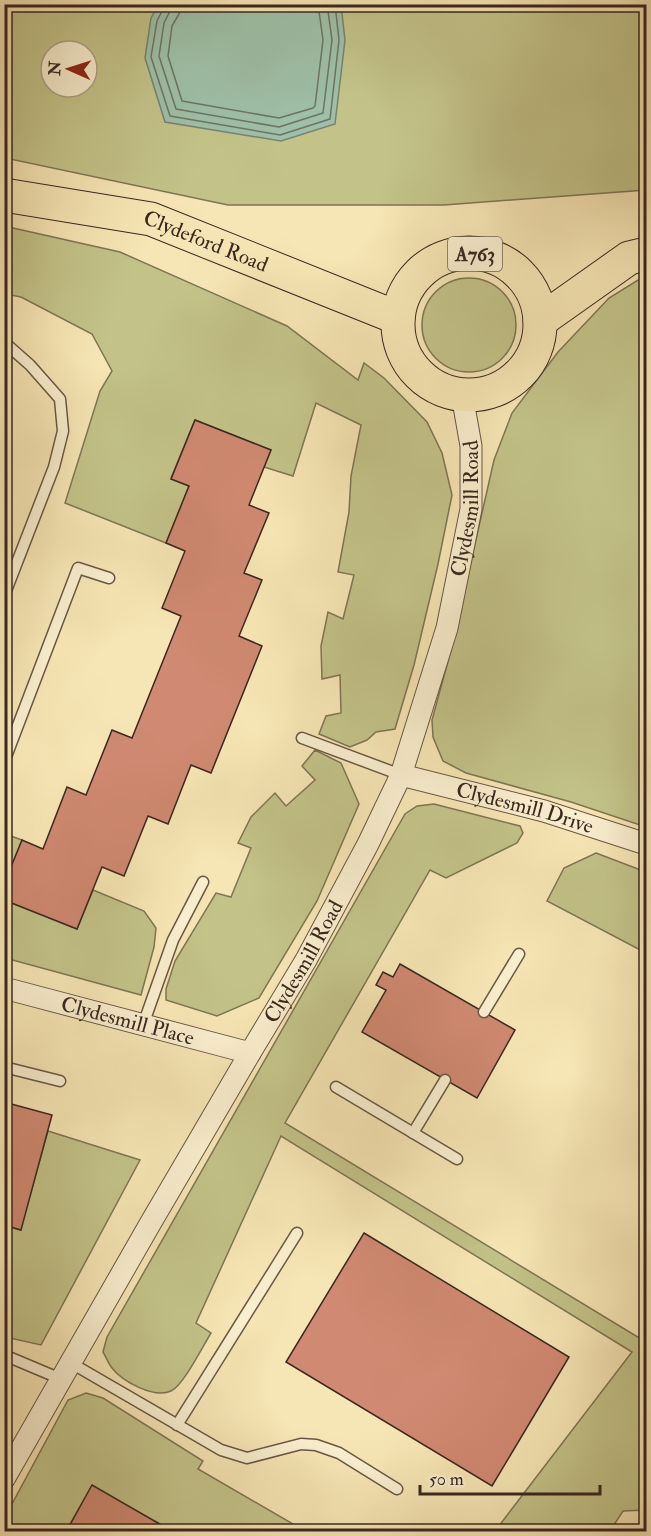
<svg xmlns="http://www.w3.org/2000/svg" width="651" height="1536" viewBox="0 0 651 1536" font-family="'IM FELL Double Pica',serif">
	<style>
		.green { fill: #c3c389; stroke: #7e7554; stroke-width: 1.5; fill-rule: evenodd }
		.water { fill: #9ec0a8; stroke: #768371; stroke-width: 1.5 }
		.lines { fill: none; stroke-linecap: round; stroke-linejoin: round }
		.shore { stroke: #6c7464; stroke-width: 1.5 }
		.building { fill: #d08972; stroke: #39271f; stroke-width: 1.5 }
		.service-casing { stroke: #685744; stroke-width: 13 }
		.minor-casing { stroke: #685744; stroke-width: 23 }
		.primary-casing { stroke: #39271f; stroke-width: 35 }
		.service { stroke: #faefcf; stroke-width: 10 }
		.minor { stroke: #faefcf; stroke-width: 21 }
		.primary { stroke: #f7e6b5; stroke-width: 33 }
		.labels { text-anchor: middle; stroke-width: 4.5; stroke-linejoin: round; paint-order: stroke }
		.shield { fill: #faefcf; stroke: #736354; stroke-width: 1.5 }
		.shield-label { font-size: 20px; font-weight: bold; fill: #39271f }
		.street-label { font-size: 21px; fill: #39271f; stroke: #faefcf }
	</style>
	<rect width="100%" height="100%" fill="#f7e6b5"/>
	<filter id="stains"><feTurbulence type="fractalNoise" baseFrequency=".00333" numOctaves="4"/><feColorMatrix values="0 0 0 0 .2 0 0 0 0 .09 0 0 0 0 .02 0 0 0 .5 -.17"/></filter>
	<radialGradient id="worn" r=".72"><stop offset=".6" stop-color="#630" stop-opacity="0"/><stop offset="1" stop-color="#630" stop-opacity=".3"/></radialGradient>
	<!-- green -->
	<g class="green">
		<path d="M5,5H646V190L444,205H228L5,158ZM51,51H87V87H51Z"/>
		<path d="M4,226L120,252L287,326L358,380L364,363L384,378L427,422L442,453L452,495L438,564L414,665L395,729L376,732L367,740L350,747L319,734L326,716L341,713L340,675L322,679L321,646L328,612L343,619L354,575L338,572L349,512L351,476L361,425L316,403L293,476L264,467L271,450L195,420L171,478L189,486L166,543L65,503L100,391L112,371L92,334L21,297L5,294Z"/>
		<path d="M646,275V827L571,802L466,773L443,761L433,737L432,720L450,654L494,460L512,413L558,352L609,298Z"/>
		<circle cx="469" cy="325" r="47"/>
		<path d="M315,750L341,763L359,804L317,901L259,998L217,1016L166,1000V989L175,961L216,893L231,897L251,848L238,843L251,817L275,793L286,806L315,780L302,766Z"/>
		<path d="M434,804L520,826L523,833L517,843L446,878L430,870L285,1123L646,1342V1510L623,1511L610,1531H495L632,1352L281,1136L196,1323L211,1333C203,1346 183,1386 171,1391C154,1399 122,1381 112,1368C108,1363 106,1357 103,1352L107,1337L405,814L417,806Z"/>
		<path d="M5,834L22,840L5,884Z"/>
		<path d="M596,853L646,872V953L547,901L564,868Z"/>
		<path d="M93,890L144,911L156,928L154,947L141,995L5,958L4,900L77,929Z"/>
		<path d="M48,1131L140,1160L41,1345L5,1337L4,1225L20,1230Z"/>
		<path d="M86,1393L103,1398L203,1461L198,1469L305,1531H173L92,1486L66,1531L5,1532V1517L68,1400Z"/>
	</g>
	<!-- water -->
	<path class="water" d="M159,4L341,5L345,40L335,124L281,141L165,122L145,58L151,18Z"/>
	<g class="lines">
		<!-- shore -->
		<g class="shore">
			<path d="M163,4V9L157,21L151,57L170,116L280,135L330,119L339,40L335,4"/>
			<path d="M171,4L170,11L164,23L159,56L176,109L279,127L323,113L332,40L327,4"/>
			<path d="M180,4L179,14L172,26L168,56L182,101L279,118L313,108L315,106L323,40L318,4"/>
		</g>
	</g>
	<!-- building -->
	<g class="building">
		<path d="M195,420L271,450L249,505L269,513L244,573L262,580L239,636L262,646L211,773L191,765L168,824L148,816L124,876L102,867L77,929L4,900V884L22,840L43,849L67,787L86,795L112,730L132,738L181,616L162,608L185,551L166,543L189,486L171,479Z"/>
		<path d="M400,964L515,1030L477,1098L362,1032L386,990L376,985L383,972L393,977Z"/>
		<path d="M4,1102L52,1115L21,1230L4,1225Z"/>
		<path d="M364,1233L569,1357L492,1486L286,1362Z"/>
		<path d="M92,1485L163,1526L160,1532H66Z"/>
	</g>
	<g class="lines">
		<defs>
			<g id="service">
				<path d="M4,342L30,365L60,399L63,431L54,467L4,596"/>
				<path d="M302,738L401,775"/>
				<path d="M4,762L78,568L109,578"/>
				<path d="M484,1012L519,954"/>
				<path d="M143,1025L173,940L203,882"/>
				<path d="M4,1067L60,1081"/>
				<path d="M336,1087L457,1159"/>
				<path d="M413,1133L445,1080"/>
				<path d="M4,1355L61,1379"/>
				<path d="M71,1363L221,1450L247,1458L301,1444L316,1445L339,1453L397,1489"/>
				<path d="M177,1425L297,1233"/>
			</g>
			<g id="minor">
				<path id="s1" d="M401,775L544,811L646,844"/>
				<path id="s2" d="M4,988L250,1053"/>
				<path id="s3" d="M4,1479L150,1224L250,1053L306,960L368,844L401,775L447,628L471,509V446L462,395"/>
			</g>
			<g id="primary">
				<path id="s4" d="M4,195L151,219L398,318"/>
				<circle cx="469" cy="324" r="71"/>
				<path d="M540,321L629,258L646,254"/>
			</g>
		</defs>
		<!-- service casing -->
		<use href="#service" class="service-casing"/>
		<!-- minor casing -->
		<use href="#minor" class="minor-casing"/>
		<!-- primary casing -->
		<use href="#primary" class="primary-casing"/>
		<!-- service -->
		<use href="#service" class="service"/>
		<!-- minor -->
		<use href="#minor" class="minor"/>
		<!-- primary -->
		<use href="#primary" class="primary"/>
	</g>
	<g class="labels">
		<!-- shield labels -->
		<rect class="shield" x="448" y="237" width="54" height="34" rx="4.5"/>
		<g class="shield-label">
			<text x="475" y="261">A763</text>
		</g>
		<!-- street labels -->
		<g class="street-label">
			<text dy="7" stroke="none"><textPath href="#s4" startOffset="208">Clydeford Road</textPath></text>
			<text dy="7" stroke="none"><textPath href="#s3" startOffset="1084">Clydesmill Road</textPath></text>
			<text dy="7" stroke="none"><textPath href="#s1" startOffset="128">Clydesmill Drive</textPath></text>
			<text dy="7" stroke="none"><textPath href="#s3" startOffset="598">Clydesmill Road</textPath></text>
			<text dy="7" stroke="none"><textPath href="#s2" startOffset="128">Clydesmill Place</textPath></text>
		</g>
	</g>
	<!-- margin -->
	<rect width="651" height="1536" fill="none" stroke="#f7e6b5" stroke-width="24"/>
	<rect x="6" y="6" width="639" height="1524" fill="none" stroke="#39271f" stroke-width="3"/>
	<rect x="12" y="12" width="627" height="1512" fill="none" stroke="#39271f" stroke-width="1.5"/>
	<!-- north arrow -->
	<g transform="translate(69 69) rotate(273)"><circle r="28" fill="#faefcf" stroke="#ad9f89" stroke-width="1.5"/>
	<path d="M0-4.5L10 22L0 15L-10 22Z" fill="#8f2418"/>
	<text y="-9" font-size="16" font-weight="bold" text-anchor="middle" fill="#39271f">N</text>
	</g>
	<!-- scale -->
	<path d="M420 1485v9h180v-9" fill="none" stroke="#39271f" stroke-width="3"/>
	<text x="429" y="1485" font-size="18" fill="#39271f" stroke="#faefcf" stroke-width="4.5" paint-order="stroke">50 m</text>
	<rect width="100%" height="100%" filter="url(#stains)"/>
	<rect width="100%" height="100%" fill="url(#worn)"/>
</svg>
